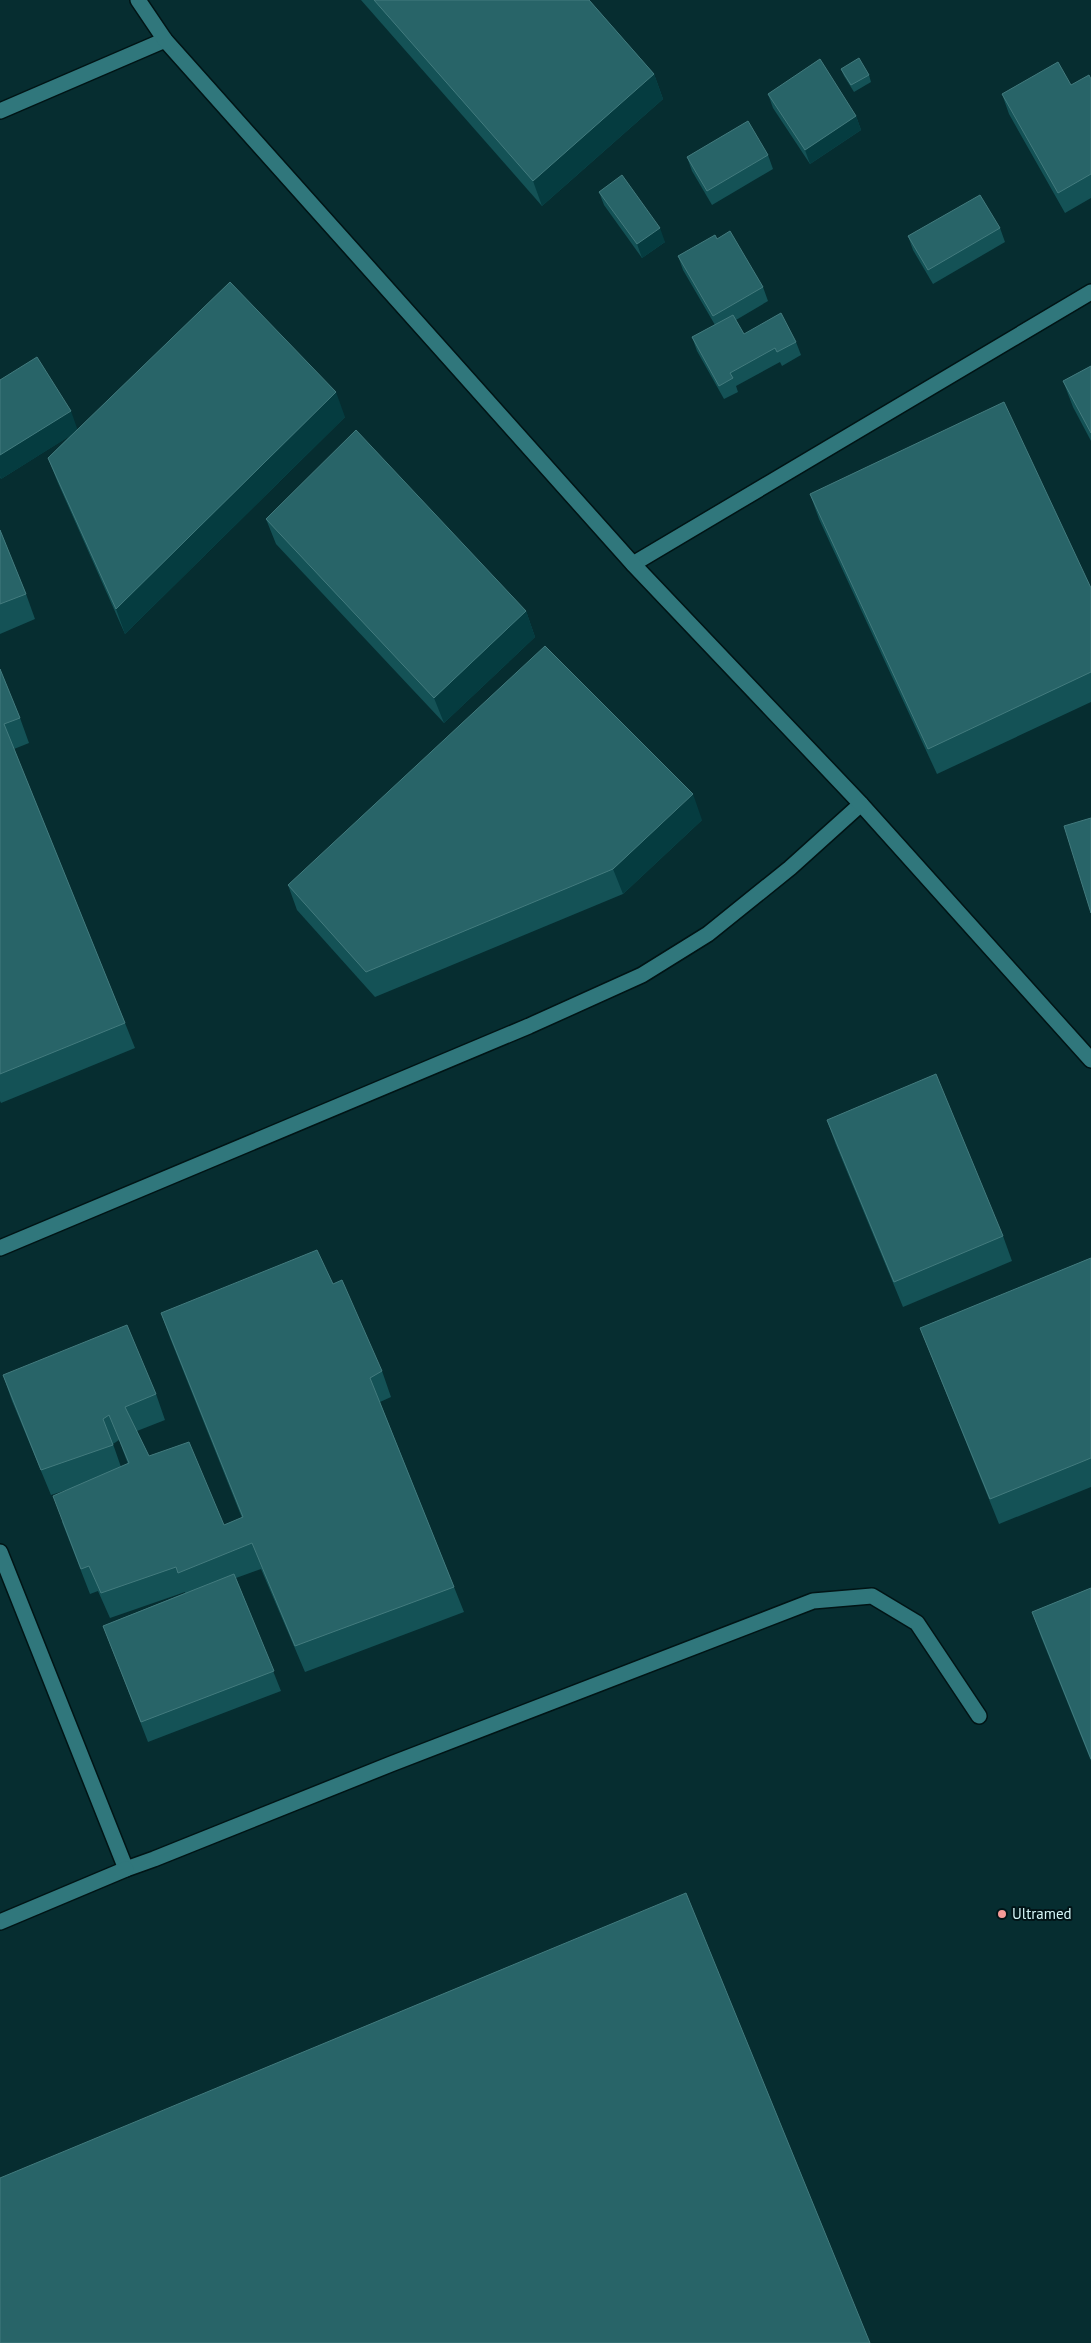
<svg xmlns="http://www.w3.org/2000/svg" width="1091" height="2343" viewBox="0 0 1091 2343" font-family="'PT Sans',sans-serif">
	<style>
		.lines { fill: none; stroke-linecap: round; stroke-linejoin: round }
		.lane-casing { stroke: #011415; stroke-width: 18 }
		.street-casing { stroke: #011415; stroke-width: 18 }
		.lane { stroke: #30777c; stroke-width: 15 }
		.street { stroke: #30777c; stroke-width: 15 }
		.wall { fill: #145256; fill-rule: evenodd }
		.shaded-wall { fill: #053c40 }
		.building { fill: #286468; stroke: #437b7e }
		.poi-dot { fill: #f59b98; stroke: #001417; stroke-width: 2 }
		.labels { text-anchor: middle; stroke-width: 4; stroke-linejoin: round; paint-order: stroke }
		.poi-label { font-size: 15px; fill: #d5f7f9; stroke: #001417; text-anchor: start }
	</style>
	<rect width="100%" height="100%" fill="#062d30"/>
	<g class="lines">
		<defs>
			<g id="lane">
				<path d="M0,111L165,40"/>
				<path d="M633,564L1091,292"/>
				<path d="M0,1248L529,1026L642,975L708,934L790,868L861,804"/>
				<path d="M0,1552L126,1869L154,1859L391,1764L813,1601L872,1596L917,1623L979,1716"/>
				<path d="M0,1922L126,1869"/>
			</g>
			<path id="street" d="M138,0L165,40L633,564L861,804L1091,1060"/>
		</defs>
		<!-- lane casing -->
		<use href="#lane" class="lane-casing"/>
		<!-- street casing -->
		<use href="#street" class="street-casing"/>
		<!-- lane -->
		<use href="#lane" class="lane"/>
		<!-- street -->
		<use href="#street" class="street"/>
	</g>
	<!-- wall -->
	<g class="wall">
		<path d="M361,0H589L654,74L663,99L542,206Z"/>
		<path d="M841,69L869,75L871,82L854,92L844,76Z"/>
		<path d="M1091,79V198L1065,213L1009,114L1002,94L1071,85Z"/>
		<path d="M768,94L856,116L861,130L810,164L773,108Z"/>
		<path d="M768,155L773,169L712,205L692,171L687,157Z"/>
		<path d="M599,192L665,242L642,258L604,205Z"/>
		<path d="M1000,228L1005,242L933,284L913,250L908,236Z"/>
		<path d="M717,239L763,287L768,301L736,320L744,334L796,342L801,355L782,366L780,362L736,386L738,392L724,399L697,351L692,337L715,325L683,270L678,256Z"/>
		<path d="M1091,366V441L1073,407L1063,381Z"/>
		<path d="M0,380L77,430L345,417L125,634L58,483L48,458L71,435L1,479L0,477Z"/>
		<path d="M810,494L1091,588V702L937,774L819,519Z"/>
		<path d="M266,519L526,611L535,637L444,723L276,544Z"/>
		<path d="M0,530L26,594L35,619L0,634Z"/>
		<path d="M0,669L20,718L29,743L14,749L125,1023L135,1048L1,1103L0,1101Z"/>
		<path d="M702,820L623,894L375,997L297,910L288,885Z"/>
		<path d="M827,1120L1003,1236L1012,1261L903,1307L836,1145Z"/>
		<path d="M1091,1258V1487L999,1524L930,1353L920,1328Z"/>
		<path d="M333,1284L382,1371L391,1397L380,1402L464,1612L305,1672L261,1569L236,1578L281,1691L148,1742L103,1626L185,1593V1592L110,1618L98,1591L90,1594L62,1522L76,1487L51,1495L12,1401L3,1375L156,1394L165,1420L137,1431L149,1456L224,1525L242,1518L170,1338L161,1313ZM119,1440L128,1464L121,1467L113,1444Z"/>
		<path d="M1091,1588V1761L1041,1637L1032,1612Z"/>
	</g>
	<!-- shaded-wall -->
	<g class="shaded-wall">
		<path d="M654,74L663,99L542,206L533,181Z"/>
		<path d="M856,116L861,130L810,164L805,150Z"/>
		<path d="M660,228L665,242L642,258L637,244Z"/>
		<path d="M336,392L345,417L125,634L116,609Z"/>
		<path d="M71,411L78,431L1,479L0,476V455Z"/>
		<path d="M526,611L535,637L444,723L434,698Z"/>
		<path d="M693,794L702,820L623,894L613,869Z"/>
	</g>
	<!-- building -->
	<g class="building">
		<path d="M374,0H589L654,74L533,181Z"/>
		<path d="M859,58L869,75L851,85L841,69Z"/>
		<path d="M820,59L856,116L805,150L768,94Z"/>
		<path d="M1058,62L1071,85L1089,75L1091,79V174L1058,193L1002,94Z"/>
		<path d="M748,121L768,155L707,191L687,157Z"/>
		<path d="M622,175L660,228L637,244L599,192Z"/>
		<path d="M980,195L1000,228L928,270L908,236Z"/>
		<path d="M730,231L763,287L713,316L678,256L715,235L717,239Z"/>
		<path d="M230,282L336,392L116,609L48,458Z"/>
		<path d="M781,313L796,342L777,352L775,348L730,373L733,378L719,386L692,337L733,315L744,334Z"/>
		<path d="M37,357L71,411L0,455V380Z"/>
		<path d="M1091,366V433L1063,381Z"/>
		<path d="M1004,402L1091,588V672L928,749L810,494Z"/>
		<path d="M356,430L526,611L434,698L266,519Z"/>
		<path d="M0,530L26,594L0,604Z"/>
		<path d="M545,646L693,794L613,869L366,972L288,885Z"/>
		<path d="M0,669L20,718L4,724L125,1023L0,1074Z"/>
		<path d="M1091,818V913L1064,826Z"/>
		<path d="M936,1074L1003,1236L894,1282L827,1120Z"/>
		<path d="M317,1250L333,1284L342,1280L382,1371L370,1378L454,1587L295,1646L252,1543L178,1573L176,1567L101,1593L89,1566L81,1569L53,1496L129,1463L109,1415L103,1419L113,1445L41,1470L3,1375L127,1325L156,1394L125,1407L149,1456L189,1442L224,1525L243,1517L161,1313Z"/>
		<path d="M1091,1258V1458L990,1499L920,1328Z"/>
		<path d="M234,1574L274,1671L141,1722L103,1626Z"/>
		<path d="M1091,1588V1759L1032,1612Z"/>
		<path d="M686,1893L870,2343H0V2178Z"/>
	</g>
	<!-- markers -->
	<circle class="poi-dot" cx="1002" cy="1914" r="5"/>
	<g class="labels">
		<!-- poi labels -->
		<g class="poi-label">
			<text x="1012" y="1919">Ultramed</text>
		</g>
	</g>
</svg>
